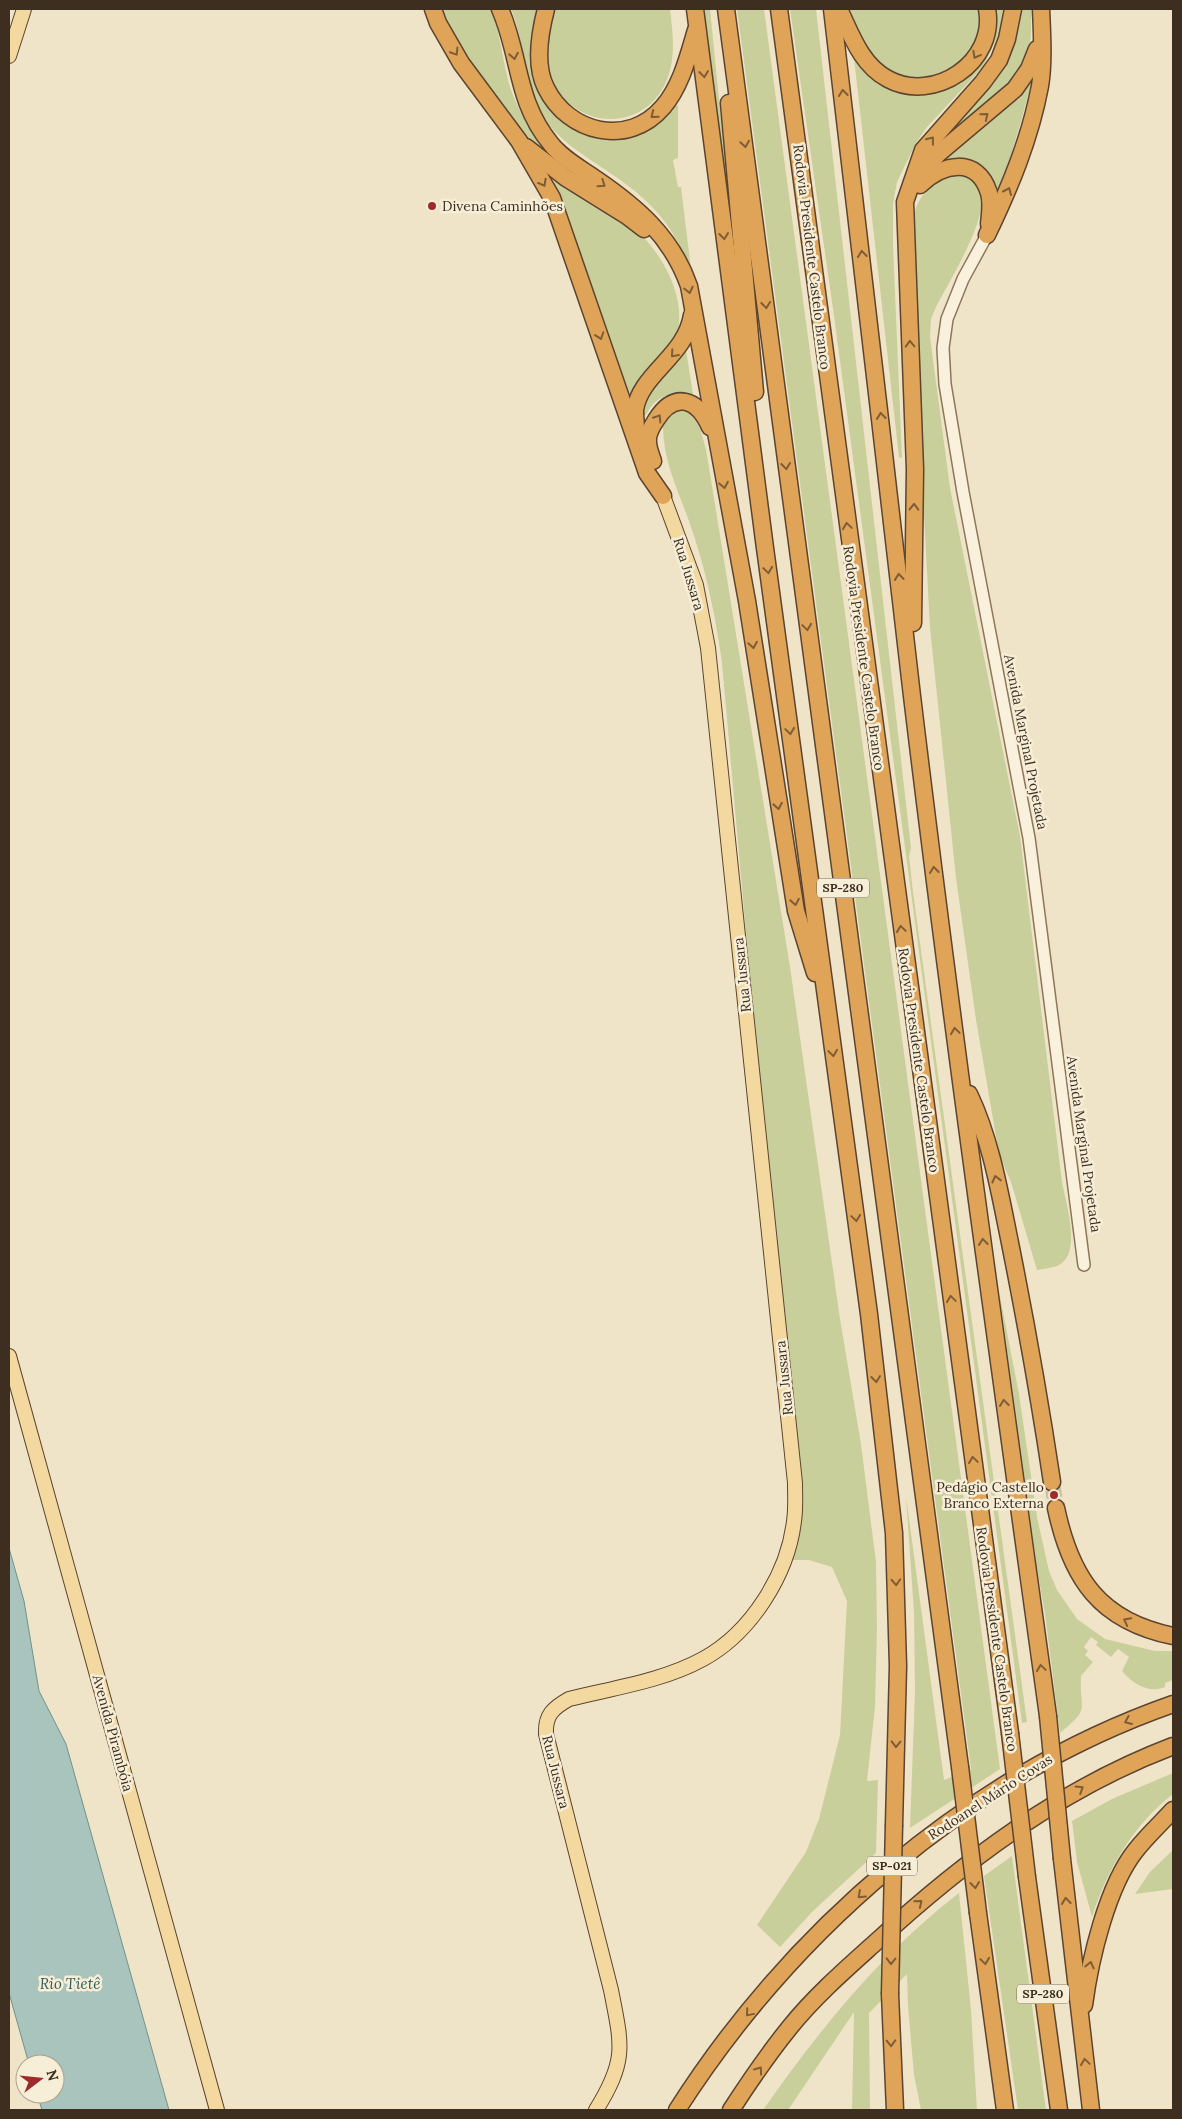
<svg xmlns="http://www.w3.org/2000/svg" width="1182" height="2119" viewBox="0 0 1182 2119" font-family="Lora,serif">
	<style>
		.green { fill: #c9cf9b }
		.water { fill: #a9c4bc; stroke: #6f938a }
		.lines { fill: none; stroke-linecap: round; stroke-linejoin: round }
		.highway-tunnel { stroke: #ccc0a6; stroke-width: 16; stroke-dasharray: 16 8; stroke-linecap: butt }
		.minor-casing { stroke: #8d765c; stroke-width: 14 }
		.major-casing { stroke: #5b4430; stroke-width: 16 }
		.highway-casing { stroke: #5b4430; stroke-width: 19 }
		.minor { stroke: #faf1dc; stroke-width: 11 }
		.major { stroke: #f3d9a0; stroke-width: 14 }
		.highway { stroke: #e0a458; stroke-width: 16 }
		.highway-bridge-casing { stroke: #5b4430; stroke-width: 19; stroke-linecap: butt }
		.highway-bridge { stroke: #e0a458; stroke-width: 16 }
		.oneway { stroke: #7e5d36 }
		.poi-dot { fill: #9e2a2b; stroke: #f7eed8; stroke-width: 2 }
		.labels { text-anchor: middle; stroke-width: 5; stroke-linejoin: round; paint-order: stroke }
		.shield { fill: #f7eed8; stroke: #756857; stroke-width: 1 }
		.shield-label { font-size: 12px; font-weight: bold; fill: #3d2e20 }
		.poi-label { font-size: 14px; fill: #3d2e20; stroke: #f7eed8; text-anchor: start }
		.street-label { font-size: 14px; fill: #3d2e20; stroke: #f7eed8 }
		.water-label { font-size: 15px; font-style: italic; fill: #2f5d5a; stroke: #f7eed8 }
	</style>
	<rect width="100%" height="100%" fill="#f0e4c8"/>
	<!-- green -->
	<g class="green">
		<path d="M440,9H491C500,32 502,56 508,80C518,118 541,142 570,167L537,149L521,130L457,44Z"/>
		<path d="M511,9H538V82L602,136L673,104L678,106V158L673,160L678,187H681L692,277C676,225 649,198 604,169C583,155 564,143 548,124C522,90 527,46 511,9Z"/>
		<path d="M552,9H670C672,28 675,46 671,66C656,140 559,135 547,61C544,44 548,26 552,9Z"/>
		<path d="M701,9H710L734,249Z"/>
		<path d="M737,9H764L1000,1769L910,1828L915,1691L914,1613L906,1496L944,1780L971,1769Z"/>
		<path d="M790,9H816L911,848L909,856L913,892L1027,1722L1022,1723L834,316Z"/>
		<path d="M849,9H980C982,26 977,49 963,61C945,78 910,86 888,72C878,66 872,57 865,47C858,36 850,23 849,9Z"/>
		<path d="M992,9H1003L999,34L983,67L927,127L916,143L897,182L893,204V245L902,458L899,457L854,58L871,74L893,86L967,73Z"/>
		<path d="M1017,9H1031C1031,24 1032,40 1028,55C1017,89 970,118 942,138L986,84Z"/>
		<path d="M1034,75L1001,191L998,192L959,159L941,160Z"/>
		<path d="M957,171L974,177C977,183 982,189 982,195C985,224 950,280 936,307L931,319L930,337L950,488L1020,836L1062,1182C1066,1204 1083,1256 1057,1266C1051,1268 1043,1269 1037,1270L1011,1182L999,1154L976,1020L956,878L930,628L909,232C914,205 927,177 957,171Z"/>
		<path d="M555,181C569,184 581,198 593,206C603,212 614,215 624,221C658,243 688,295 677,335C672,351 658,359 647,370C640,377 635,385 630,394L553,185Z"/>
		<path d="M686,350L693,394C673,389 655,396 646,415L642,414L646,396Z"/>
		<path d="M679,409C699,414 701,432 706,449L790,967L840,1319L861,1444L876,1562L877,1628L875,1707L867,1781L878,1780L876,1853L812,1912L780,1947L757,1925L806,1852L819,1819L840,1735L847,1601L832,1567L809,1560H789L802,1484L749,967L722,663C716,619 707,575 693,533C682,498 663,464 663,427L660,426L664,417Z"/>
		<path d="M999,1291L1019,1394L1037,1517L1049,1571L1057,1590L1077,1619L1105,1639L1155,1651H1173V1680L1165,1683V1687C1149,1694 1133,1684 1122,1671L1129,1657L1118,1649L1111,1657L1096,1645L1098,1642L1091,1637L1084,1647L1088,1651L1085,1655L1093,1662L1081,1676C1079,1711 1092,1707 1060,1733L1045,1614L1038,1574Z"/>
		<path d="M1173,1773V1794C1133,1825 1107,1870 1092,1917L1077,1862L1072,1821L1112,1799Z"/>
		<path d="M1173,1850V1889L1135,1894L1150,1872Z"/>
		<path d="M1012,1856L1046,2110H1018L984,1876Z"/>
		<path d="M959,1893L971,2010L977,2110H921L914,2075L908,2006L907,1974L869,2013L870,2110H852L854,2012L788,2110H763C819,2030 881,1953 959,1893Z"/>
	</g>
	<!-- water -->
	<path class="water" d="M9,1548L24,1601L39,1691L66,1744L169,2110H42L37,2094H55V2064H29L9,1993Z"/>
	<g class="lines">
		<!-- highway-tunnel -->
		<path class="highway-tunnel" d="M1052,1482L1056,1508"/>
		<defs>
			<path id="minor" d="M987,235L963,279L947,319L943,348L945,384L963,492L1029,838L1084,1265"/>
			<g id="major">
				<path d="M9,56L24,9"/>
				<path d="M9,1356L217,2110"/>
				<path d="M596,2110C627,2060 622,2046 611,1990L546,1734C545,1715 553,1708 569,1699C613,1688 663,1681 703,1659C751,1633 788,1574 794,1521C796,1508 795,1495 795,1483L708,648L696,585L663,496"/>
			</g>
			<g id="highway">
				<path d="M433,9L438,23L461,63L519,141L552,198L647,473L663,496"/>
				<path d="M500,9C521,57 515,100 551,144C562,158 580,168 596,179C637,207 672,237 689,286L747,601L796,911L815,973"/>
				<path d="M546,9C540,32 534,65 546,88C568,133 628,148 663,107C681,86 688,57 696,30"/>
				<path d="M695,9L765,548L869,1314L894,1533L898,1666L894,1825"/>
				<path d="M726,9L960,1767"/>
				<path d="M779,9L1010,1733"/>
				<path d="M832,9C860,238 885,467 912,696C953,1037 1001,1376 1048,1716"/>
				<path d="M839,9C851,34 861,65 888,79C934,104 997,62 987,9"/>
				<path d="M729,103L755,392"/>
				<path d="M526,147L566,178L627,216L644,229"/>
				<path d="M915,179L938,154L1015,89L1029,69L1037,49"/>
				<path d="M920,185C942,164 977,155 989,193C992,203 990,214 989,224"/>
				<path d="M987,235C1010,187 1030,139 1040,86C1044,62 1042,33 1041,9"/>
				<path d="M636,430C636,424 635,417 635,410C640,374 686,356 692,315"/>
				<path d="M653,461C651,455 648,448 648,442C647,435 652,426 656,420C674,391 697,398 710,427"/>
				<path d="M913,623L915,469L905,202L923,150L983,82L999,60L1007,39L1013,9"/>
				<path d="M969,1094C991,1140 1000,1194 1010,1243C1026,1323 1040,1402 1052,1482"/>
				<path d="M1056,1508C1071,1579 1100,1621 1173,1636"/>
				<path d="M1062,1859L1091,2110"/>
				<path d="M1027,1877L1059,2110"/>
				<path d="M978,1913L1005,2110"/>
				<path d="M890,1994L895,2110"/>
				<path d="M1084,2005C1090,1960 1107,1886 1136,1850C1147,1836 1161,1823 1173,1810"/>
				<path d="M677,2110C792,1930 970,1775 1173,1704"/>
				<path d="M731,2110C749,2082 769,2053 790,2027C815,1996 846,1969 876,1942C964,1861 1060,1789 1173,1746"/>
			</g>
		</defs>
		<!-- minor casing -->
		<use href="#minor" class="minor-casing"/>
		<!-- major casing -->
		<use href="#major" class="major-casing"/>
		<!-- highway casing -->
		<use href="#highway" class="highway-casing"/>
		<!-- minor -->
		<use href="#minor" class="minor"/>
		<!-- major -->
		<use href="#major" class="major"/>
		<!-- highway -->
		<use href="#highway" class="highway"/>
		<defs>
			<g id="highway-bridge">
				<path d="M1048,1716L1062,1859"/>
				<path d="M1010,1733L1027,1877"/>
				<path d="M960,1767L978,1913"/>
				<path d="M890,1994L894,1825"/>
			</g>
		</defs>
		<!-- highway-bridge casing -->
		<use href="#highway-bridge" class="highway-bridge-casing"/>
		<!-- highway-bridge -->
		<use href="#highway-bridge" class="highway-bridge"/>
	</g>
	<!-- one-way arrows -->
	<defs><path id="oneway-chevron" d="M-2-3.5L2.5 0L-2 3.5" fill="none" stroke-width="1.6" stroke-linecap="round" stroke-linejoin="round" transform="scale(1.25)"/></defs>
	<g class="oneway">
		<use href="#oneway-chevron" transform="translate(455 52) rotate(58)"/>
		<use href="#oneway-chevron" transform="translate(976 55) rotate(119)"/>
		<use href="#oneway-chevron" transform="translate(514 56) rotate(80)"/>
		<use href="#oneway-chevron" transform="translate(704 74) rotate(83)"/>
		<use href="#oneway-chevron" transform="translate(843 93) rotate(-97)"/>
		<use href="#oneway-chevron" transform="translate(654 115) rotate(141)"/>
		<use href="#oneway-chevron" transform="translate(985 116) rotate(-39)"/>
		<use href="#oneway-chevron" transform="translate(931 140) rotate(-52)"/>
		<use href="#oneway-chevron" transform="translate(745 144) rotate(81)"/>
		<use href="#oneway-chevron" transform="translate(543 183) rotate(61)"/>
		<use href="#oneway-chevron" transform="translate(602 184) rotate(34)"/>
		<use href="#oneway-chevron" transform="translate(1008 191) rotate(-66)"/>
		<use href="#oneway-chevron" transform="translate(724 236) rotate(83)"/>
		<use href="#oneway-chevron" transform="translate(862 254) rotate(-97)"/>
		<use href="#oneway-chevron" transform="translate(689 290) rotate(77)"/>
		<use href="#oneway-chevron" transform="translate(766 305) rotate(83)"/>
		<use href="#oneway-chevron" transform="translate(600 336) rotate(71)"/>
		<use href="#oneway-chevron" transform="translate(910 344) rotate(-92)"/>
		<use href="#oneway-chevron" transform="translate(674 354) rotate(131)"/>
		<use href="#oneway-chevron" transform="translate(881 416) rotate(-96)"/>
		<use href="#oneway-chevron" transform="translate(658 418) rotate(-57)"/>
		<use href="#oneway-chevron" transform="translate(786 466) rotate(83)"/>
		<use href="#oneway-chevron" transform="translate(724 485) rotate(79)"/>
		<use href="#oneway-chevron" transform="translate(914 507) rotate(-89)"/>
		<use href="#oneway-chevron" transform="translate(847 526) rotate(-98)"/>
		<use href="#oneway-chevron" transform="translate(768 570) rotate(82)"/>
		<use href="#oneway-chevron" transform="translate(899 577) rotate(-96)"/>
		<use href="#oneway-chevron" transform="translate(807 627) rotate(82)"/>
		<use href="#oneway-chevron" transform="translate(753 645) rotate(81)"/>
		<use href="#oneway-chevron" transform="translate(790 731) rotate(82)"/>
		<use href="#oneway-chevron" transform="translate(778 806) rotate(80)"/>
		<use href="#oneway-chevron" transform="translate(934 870) rotate(-97)"/>
		<use href="#oneway-chevron" transform="translate(795 902) rotate(80)"/>
		<use href="#oneway-chevron" transform="translate(901 929) rotate(-98)"/>
		<use href="#oneway-chevron" transform="translate(955 1031) rotate(-98)"/>
		<use href="#oneway-chevron" transform="translate(833 1053) rotate(82)"/>
		<use href="#oneway-chevron" transform="translate(996 1179) rotate(-104)"/>
		<use href="#oneway-chevron" transform="translate(856 1218) rotate(82)"/>
		<use href="#oneway-chevron" transform="translate(983 1242) rotate(-97)"/>
		<use href="#oneway-chevron" transform="translate(951 1299) rotate(-98)"/>
		<use href="#oneway-chevron" transform="translate(876 1379) rotate(83)"/>
		<use href="#oneway-chevron" transform="translate(1004 1403) rotate(-97)"/>
		<use href="#oneway-chevron" transform="translate(973 1460) rotate(-98)"/>
		<use href="#oneway-chevron" transform="translate(896 1582) rotate(87)"/>
		<use href="#oneway-chevron" transform="translate(1127 1621) rotate(-152)"/>
		<use href="#oneway-chevron" transform="translate(1041 1668) rotate(-98)"/>
		<use href="#oneway-chevron" transform="translate(1128 1721) rotate(157)"/>
		<use href="#oneway-chevron" transform="translate(896 1744) rotate(91)"/>
		<use href="#oneway-chevron" transform="translate(1080 1789) rotate(-32)"/>
		<use href="#oneway-chevron" transform="translate(975 1885) rotate(83)"/>
		<use href="#oneway-chevron" transform="translate(861 1895) rotate(137)"/>
		<use href="#oneway-chevron" transform="translate(1066 1901) rotate(-96)"/>
		<use href="#oneway-chevron" transform="translate(919 1903) rotate(-40)"/>
		<use href="#oneway-chevron" transform="translate(891 1961) rotate(91)"/>
		<use href="#oneway-chevron" transform="translate(985 1961) rotate(82)"/>
		<use href="#oneway-chevron" transform="translate(1090 1965) rotate(-77)"/>
		<use href="#oneway-chevron" transform="translate(749 2013) rotate(130)"/>
		<use href="#oneway-chevron" transform="translate(891 2043) rotate(88)"/>
		<use href="#oneway-chevron" transform="translate(1085 2062) rotate(-98)"/>
		<use href="#oneway-chevron" transform="translate(759 2070) rotate(-54)"/>
	</g>
	<!-- markers -->
	<g class="poi-dot">
		<circle cx="432" cy="206" r="5"/>
		<circle cx="1054" cy="1495" r="5"/>
	</g>
	<g class="labels">
		<!-- shield labels -->
		<g class="shield">
			<rect x="817" y="878.5" width="52" height="19" rx="4"/>
			<rect x="867" y="1856.5" width="50" height="19" rx="4"/>
			<rect x="1017" y="1984.5" width="52" height="19" rx="4"/>
		</g>
		<g class="shield-label">
			<text x="843" y="892">SP-280</text>
			<text x="892" y="1870">SP-021</text>
			<text x="1043" y="1998">SP-280</text>
		</g>
		<!-- poi labels -->
		<g class="poi-label">
			<text x="442" y="211">Divena Caminhões</text>
			<text x="1044" y="1492" text-anchor="end">Pedágio Castello<tspan x="1044" dy="16">Branco Externa</tspan></text>
		</g>
		<!-- street labels -->
		<g class="street-label">
			<text transform="translate(812 257) rotate(83)" y="5">Rodovia Presidente Castelo Branco</text>
			<text transform="translate(689 574) rotate(73)" y="5">Rua Jussara</text>
			<text transform="translate(864 658) rotate(82)" y="5">Rodovia Presidente Castelo Branco</text>
			<text transform="translate(1026 742) rotate(79)" y="5">Avenida Marginal Projetada</text>
			<text transform="translate(742 975) rotate(-96)" y="5">Rua Jussara</text>
			<text transform="translate(919 1060) rotate(82)" y="5">Rodovia Presidente Castelo Branco</text>
			<text transform="translate(1084 1144) rotate(82)" y="5">Avenida Marginal Projetada</text>
			<text transform="translate(784 1378) rotate(-96)" y="5">Rua Jussara</text>
			<text transform="translate(997 1639) rotate(82)" y="5">Rodovia Presidente Castelo Branco</text>
			<text transform="translate(113 1733) rotate(75)" y="5">Avenida Pirambóia</text>
			<text transform="translate(556 1772) rotate(76)" y="5">Rua Jussara</text>
			<text transform="translate(990 1797) rotate(-33)" y="5">Rodoanel Mário Covas</text>
		</g>
		<!-- water labels -->
		<g class="water-label">
			<text x="70" y="1989">Rio Tietê</text>
		</g>
	</g>
	<!-- border -->
	<rect width="1182" height="2119" fill="none" stroke="#3d2e20" stroke-width="20"/>
	<!-- north arrow -->
	<g transform="translate(40 2079) rotate(74)"><circle r="24" fill="#f7eed8" stroke="#ada18e"/>
	<path d="M0-4L9 19L0 12L-9 19Z" fill="#9e2a2b"/>
	<text y="-8" font-size="14" font-weight="bold" text-anchor="middle" fill="#3d2e20">N</text>
	</g>
</svg>
